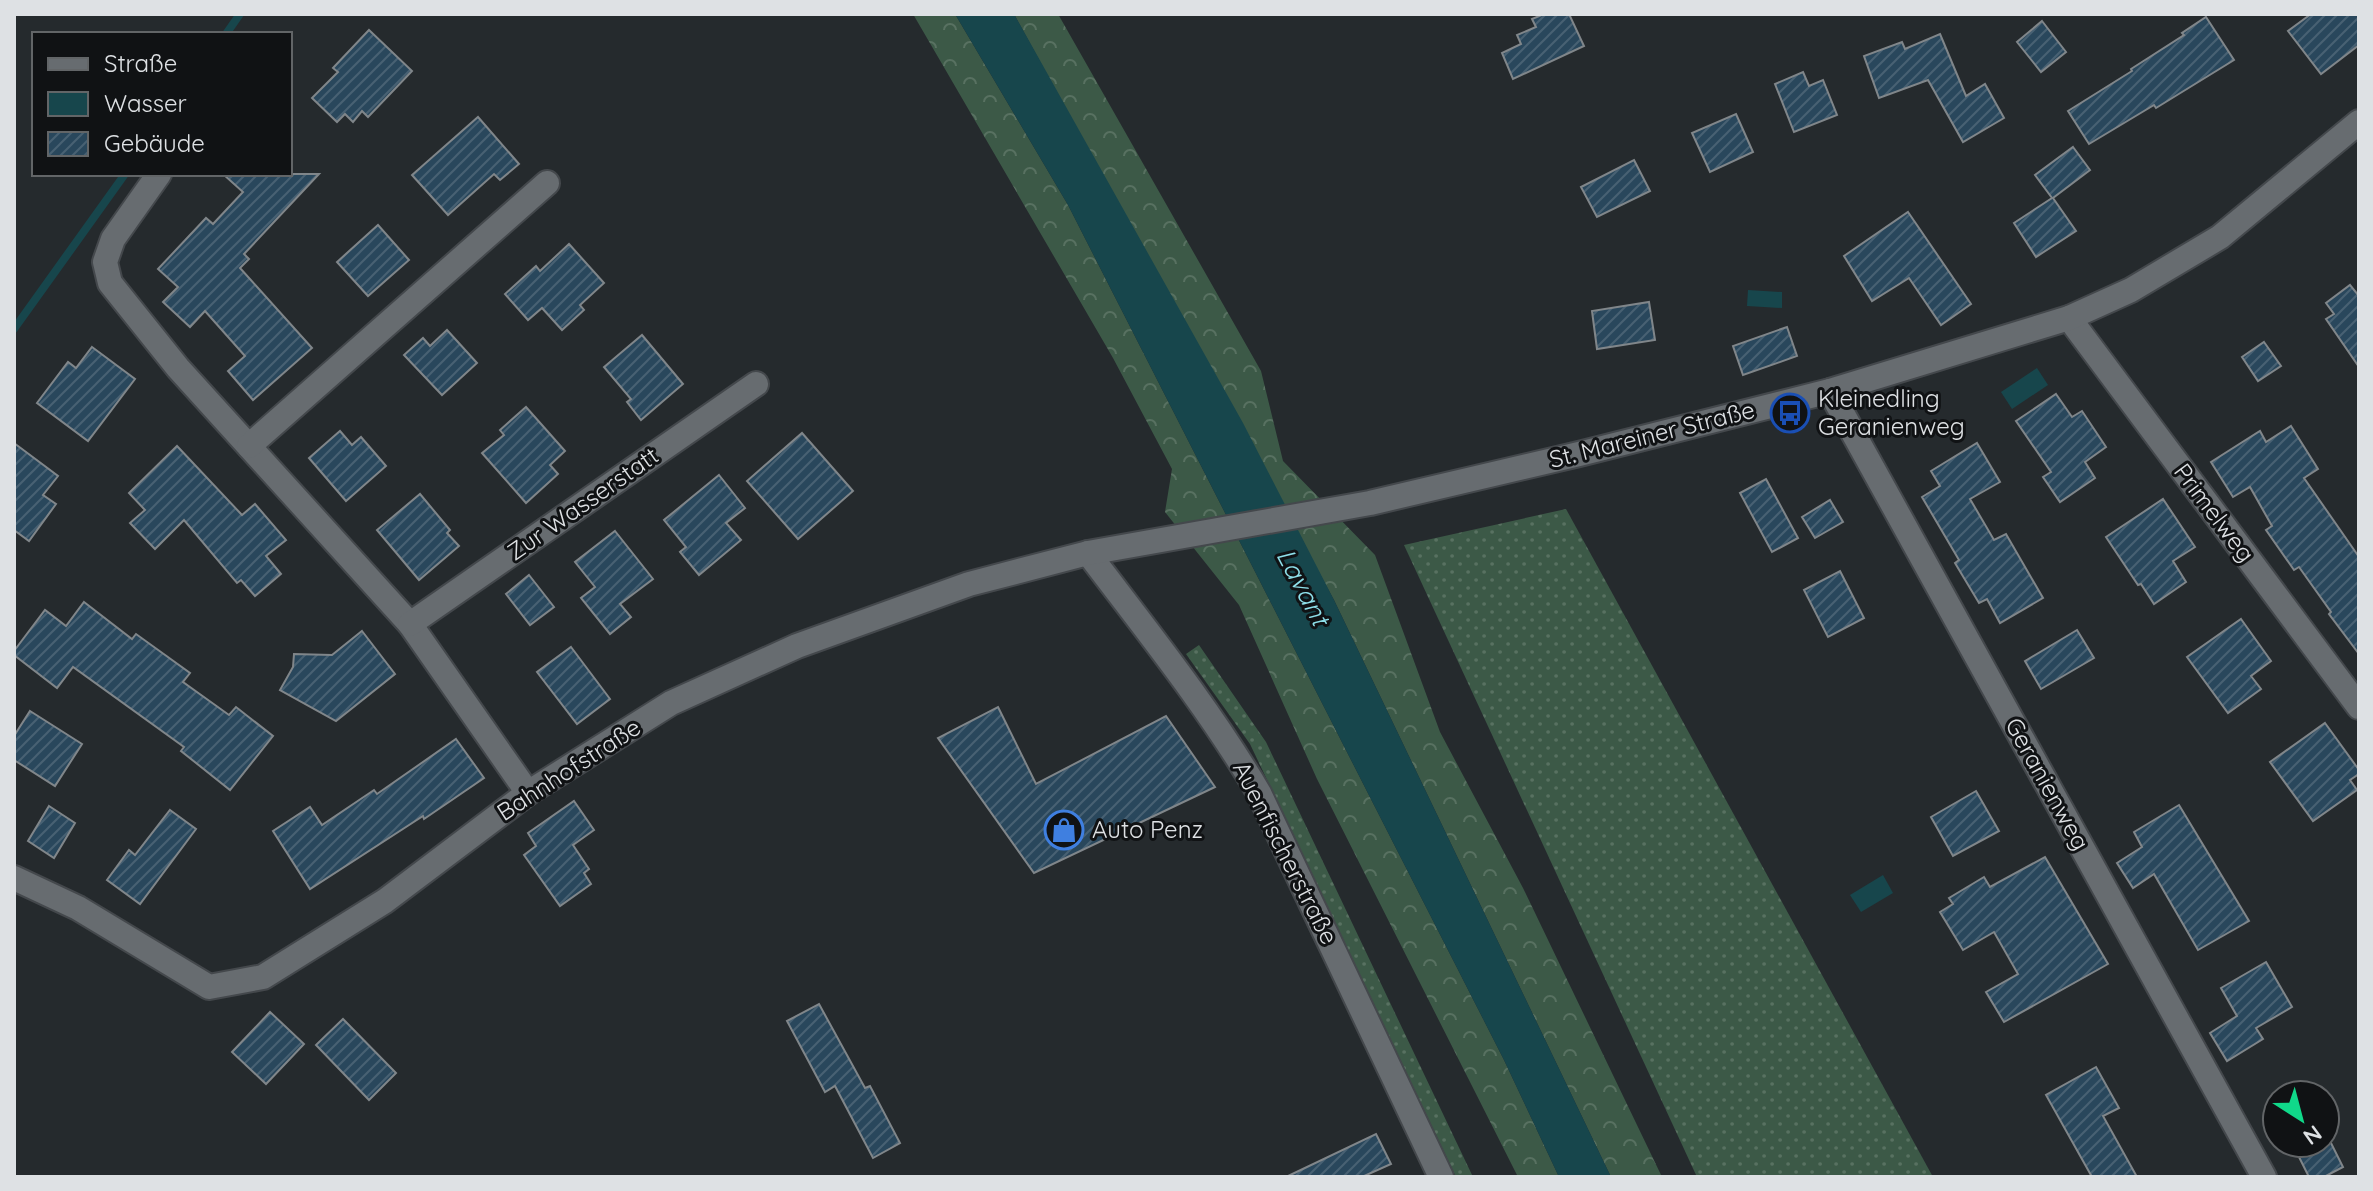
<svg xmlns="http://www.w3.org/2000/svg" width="2373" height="1191" viewBox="0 0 2373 1191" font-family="Quicksand,sans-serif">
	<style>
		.grass { fill: url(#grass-dots) }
		.forest { fill: url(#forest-crowns) }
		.water { fill: #17464c }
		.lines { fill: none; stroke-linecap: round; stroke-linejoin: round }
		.stream { stroke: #17464c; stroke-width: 8 }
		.building { fill: url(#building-hatch); stroke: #80868a; stroke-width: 2 }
		.minor-casing { stroke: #44484c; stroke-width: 28 }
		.minor { stroke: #676c70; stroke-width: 24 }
		.labels { text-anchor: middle; stroke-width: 6; stroke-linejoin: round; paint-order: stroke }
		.poi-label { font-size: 24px; fill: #dee1e4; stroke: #101214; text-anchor: start }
		.street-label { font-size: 24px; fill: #dee1e4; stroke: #101214 }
		.water-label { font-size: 26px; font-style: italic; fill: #8ee0ea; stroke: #101214 }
	</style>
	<defs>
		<pattern id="grass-dots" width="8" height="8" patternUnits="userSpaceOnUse" patternTransform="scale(2)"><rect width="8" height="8" fill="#3c5947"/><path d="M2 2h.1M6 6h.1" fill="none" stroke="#587161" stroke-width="1.8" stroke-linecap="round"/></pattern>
		<pattern id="forest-crowns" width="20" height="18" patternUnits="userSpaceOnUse" patternTransform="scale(2)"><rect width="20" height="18" fill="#3c5947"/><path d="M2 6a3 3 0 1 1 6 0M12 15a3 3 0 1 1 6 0" fill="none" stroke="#587161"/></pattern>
		<pattern id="building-hatch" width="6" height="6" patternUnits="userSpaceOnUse" patternTransform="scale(2)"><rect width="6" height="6" fill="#29475c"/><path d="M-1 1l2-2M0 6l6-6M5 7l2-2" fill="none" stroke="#486173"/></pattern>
	</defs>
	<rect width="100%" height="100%" fill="#252a2d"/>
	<!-- grass -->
	<g class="grass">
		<path d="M1566,509L1933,1177H1697L1404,545Z"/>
		<path d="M1199,645L1266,742L1473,1177H1456L1250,744L1186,654Z"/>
	</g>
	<!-- forest -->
	<g class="forest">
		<path d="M913,14H955L1068,205L1504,1060L1559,1177H1518L1317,779L1239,605L1165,512L1172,469L1113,358Z"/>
		<path d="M1014,14H1058L1261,371L1283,461L1375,555L1440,732L1523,888L1662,1177H1611L1334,600Z"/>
	</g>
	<!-- water -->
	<g class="water">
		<path d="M955,14H1014L1243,423L1334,600L1611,1177H1559L1504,1060L1068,205Z"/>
		<path d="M1748,290L1782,292V308L1747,306Z"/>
		<path d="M2037,368L2048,385L2012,409L2001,392Z"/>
		<path d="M1883,875L1893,893L1861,912L1850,895Z"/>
	</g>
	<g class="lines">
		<!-- stream -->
		<g class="stream">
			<path d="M226,34L240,14"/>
			<path d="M14,329L125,174"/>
		</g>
	</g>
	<!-- building -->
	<g class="building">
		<path d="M1544,14H1569L1584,46L1513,79L1502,53L1521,44L1517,35L1536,27L1532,19Z"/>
		<path d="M2311,14H2359V45L2321,74L2288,31Z"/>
		<path d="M2206,17L2234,60L2156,108L2154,105L2089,144L2068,111L2132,71L2131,69L2184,35L2182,33Z"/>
		<path d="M2042,21L2066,52L2041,72L2017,42Z"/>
		<path d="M369,30L412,71L368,117L362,111L353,122L345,114L337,122L312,98L338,72L333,68Z"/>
		<path d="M1940,34L1966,96L1985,84L2004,118L1963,142L1928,80L1879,98L1864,56L1902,42L1905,49Z"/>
		<path d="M1803,72L1809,86L1823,80L1837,115L1794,132L1775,84Z"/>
		<path d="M1736,114L1753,152L1710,172L1692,133Z"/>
		<path d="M478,117L519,164L500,180L494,174L448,215L412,175Z"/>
		<path d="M2073,147L2090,170L2053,198L2076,231L2036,257L2014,223L2052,198L2035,175Z"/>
		<path d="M1634,160L1650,191L1597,217L1581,187Z"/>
		<path d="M223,174H319L244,254L249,259L240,268L312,348L253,400L228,371L245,356L205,311L190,327L163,302L178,287L158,269L206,218L213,224L243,192Z"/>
		<path d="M1908,212L1971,304L1941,325L1909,278L1872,301L1844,256Z"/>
		<path d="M378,225L409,260L368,296L337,262Z"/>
		<path d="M569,244L604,283L580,305L584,310L562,330L542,308L528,320L505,294L536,266L540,271Z"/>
		<path d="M2350,285L2359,296V367L2326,319L2334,314L2326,303Z"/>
		<path d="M1649,302L1655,340L1597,349L1592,311Z"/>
		<path d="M1787,327L1797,356L1743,375L1733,346Z"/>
		<path d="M447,330L477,363L442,395L404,355L423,338L430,346Z"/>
		<path d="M642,335L683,384L641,420L627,402L631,399L604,367Z"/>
		<path d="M2264,342L2281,366L2258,381L2242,357Z"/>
		<path d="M92,347L135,379L88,441L37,403L68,362L76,368Z"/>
		<path d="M2056,394L2072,417L2082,411L2106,447L2085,462L2095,478L2060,502L2043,477L2051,472L2016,421Z"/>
		<path d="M526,407L565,451L550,465L558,474L526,503L482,453L504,435L500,430Z"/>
		<path d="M2291,426L2318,469L2304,478L2359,557V654L2329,614L2331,612L2299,567L2294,570L2266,530L2272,526L2250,487L2233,497L2211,462L2260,431L2266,442Z"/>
		<path d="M340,431L352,445L361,437L386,466L346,501L309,458Z"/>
		<path d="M802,433L853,491L798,539L747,481Z"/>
		<path d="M14,443L58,476L43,495L56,504L29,541L14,530Z"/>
		<path d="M1977,443L2000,482L1970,499L1994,540L2006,534L2043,598L2000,623L1987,599L1979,603L1955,563L1959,560L1922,497L1940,486L1931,471Z"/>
		<path d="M177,446L242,515L255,504L286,540L266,556L281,574L255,596L241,580L237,583L184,520L155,549L130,523L145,510L129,493Z"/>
		<path d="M719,475L745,508L726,523L741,540L699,575L680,552L686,547L664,520Z"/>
		<path d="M1766,479L1798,538L1772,552L1740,493Z"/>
		<path d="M420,494L450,530L447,533L459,546L419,580L377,530Z"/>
		<path d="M2163,499L2195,547L2173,561L2186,582L2154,604L2141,584L2138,585L2106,537Z"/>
		<path d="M1830,500L1843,522L1815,538L1802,517Z"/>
		<path d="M615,531L653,579L620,604L631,617L610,634L581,598L595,587L575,562Z"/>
		<path d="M1840,571L1864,618L1828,637L1804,590Z"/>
		<path d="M529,575L554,607L530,625L506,594Z"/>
		<path d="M84,602L132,639L136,634L190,673L183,682L229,715L236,707L273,736L230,790L181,751L184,747L73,667L57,688L14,655V651L45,610L66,626Z"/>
		<path d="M2241,619L2271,661L2251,676L2261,689L2228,713L2187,657Z"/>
		<path d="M2077,630L2094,658L2041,689L2025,661Z"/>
		<path d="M362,631L395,674L336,721L280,690L293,667L294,654L332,655Z"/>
		<path d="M571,647L610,699L577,724L537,672Z"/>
		<path d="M998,707L1036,784L1166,716L1215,787L1034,873L938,738Z"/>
		<path d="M30,711L82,744L55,786L14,760V736Z"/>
		<path d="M2325,723L2359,770V774L2350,780L2357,790L2313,821L2270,762Z"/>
		<path d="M456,739L484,778L424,819L423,816L310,889L273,831L310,807L322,825L374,790L377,794Z"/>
		<path d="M1976,791L1999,831L1953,856L1931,817Z"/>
		<path d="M574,801L594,830L573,845L589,869L584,873L591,884L560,906L524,855L536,846L528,833Z"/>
		<path d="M2179,805L2249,921L2198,950L2154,874L2133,888L2117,863L2142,847L2134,832Z"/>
		<path d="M49,806L75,823L54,858L28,841Z"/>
		<path d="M170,810L196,829L140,904L107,880L129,850L135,855Z"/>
		<path d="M2045,857L2108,964L2004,1022L1986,992L2018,974L1994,932L1963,950L1940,912L1953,904L1949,898L1984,877L1990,887Z"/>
		<path d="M2266,962L2292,1007L2256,1028L2263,1039L2227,1061L2210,1033L2237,1016L2221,988Z"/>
		<path d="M819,1004L865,1088L870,1086L900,1143L873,1158L835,1086L825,1092L787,1021Z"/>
		<path d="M270,1012L304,1044L266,1084L232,1052Z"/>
		<path d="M343,1019L396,1073L369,1100L316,1045Z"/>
		<path d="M2096,1067L2119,1108L2103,1116L2137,1177H2092L2046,1095Z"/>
		<path d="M1376,1134L1391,1164L1362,1177H1286Z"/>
		<path d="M2292,1143H2331L2343,1167L2324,1177H2309Z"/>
	</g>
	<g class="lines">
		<defs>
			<g id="minor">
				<path d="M159,174L113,239L105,262L110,283L178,368L410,624L528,793"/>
				<path d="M2069,318L2359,707"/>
				<path d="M1830,391L2264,1177"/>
				<path d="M249,446L547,183"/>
				<path d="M1088,553C1147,631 1209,708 1259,793L1441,1177"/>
				<path d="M410,624L756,384"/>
				<path d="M14,878L78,908L209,987L263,977L385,901L528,793L671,703L797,646L969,584L1088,553L1370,503L1579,454L1830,391L2069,318L2131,290L2220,237L2359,122"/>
			</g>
		</defs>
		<!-- minor casing -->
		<use href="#minor" class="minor-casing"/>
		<!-- minor -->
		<use href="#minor" class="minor"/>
	</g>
	<!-- icons -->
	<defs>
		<symbol id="bus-ring" viewBox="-11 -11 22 22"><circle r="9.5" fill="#101214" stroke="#1a4fb4" stroke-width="1.5"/><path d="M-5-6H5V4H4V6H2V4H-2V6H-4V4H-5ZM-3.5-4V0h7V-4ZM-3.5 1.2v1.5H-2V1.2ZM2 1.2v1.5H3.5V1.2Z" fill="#1a4fb4"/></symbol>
		<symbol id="shop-ring" viewBox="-11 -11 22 22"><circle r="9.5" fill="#101214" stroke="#3f7fe0" stroke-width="1.5"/><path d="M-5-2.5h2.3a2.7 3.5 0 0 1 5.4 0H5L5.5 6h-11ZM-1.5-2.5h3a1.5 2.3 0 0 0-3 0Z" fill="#3f7fe0"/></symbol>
	</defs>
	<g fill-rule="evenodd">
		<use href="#bus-ring" x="1768" y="391" width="44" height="44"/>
		<use href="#shop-ring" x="1042" y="808" width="44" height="44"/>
	</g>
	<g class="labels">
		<!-- poi labels -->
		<g class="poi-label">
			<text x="1818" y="407">Kleinedling<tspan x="1818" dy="28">Geranienweg</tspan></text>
			<text x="1092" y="838">Auto Penz</text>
		</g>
		<!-- street labels -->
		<g class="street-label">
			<text transform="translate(1652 435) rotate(-14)" y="8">St. Mareiner Straße</text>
			<text transform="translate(583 504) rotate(-35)" y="8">Zur Wasserstatt</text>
			<text transform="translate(2214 513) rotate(53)" y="8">Primelweg</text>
			<text transform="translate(569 770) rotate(-33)" y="8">Bahnhofstraße</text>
			<text transform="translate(2047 784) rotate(61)" y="8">Geranienweg</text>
			<text transform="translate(1285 853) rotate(63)" y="8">Auenfischerstraße</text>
		</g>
		<!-- water labels -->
		<g class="water-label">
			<text transform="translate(1303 587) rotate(62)" y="9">Lavant</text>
		</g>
	</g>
	<!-- border -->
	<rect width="2373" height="1191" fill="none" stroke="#dee1e4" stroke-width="32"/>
	<!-- legend -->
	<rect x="32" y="32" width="260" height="144" fill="#101214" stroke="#626567" stroke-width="2"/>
	<rect x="48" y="58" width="40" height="12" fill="#676c70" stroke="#626567" stroke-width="2"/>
	<text x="104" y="72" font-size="24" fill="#dee1e4">Straße</text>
	<rect x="48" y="92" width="40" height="24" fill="#17464c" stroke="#626567" stroke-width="2"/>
	<text x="104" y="112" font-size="24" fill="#dee1e4">Wasser</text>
	<rect x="48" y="132" width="40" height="24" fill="url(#building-hatch)" stroke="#626567" stroke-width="2"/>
	<text x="104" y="152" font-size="24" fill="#dee1e4">Gebäude</text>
	<!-- north arrow -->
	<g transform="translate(2301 1119) rotate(144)"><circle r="38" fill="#101214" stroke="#626567" stroke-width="2"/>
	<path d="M0-6L14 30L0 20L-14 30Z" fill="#10d98a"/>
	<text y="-12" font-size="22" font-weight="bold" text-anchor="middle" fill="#dee1e4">N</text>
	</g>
</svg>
